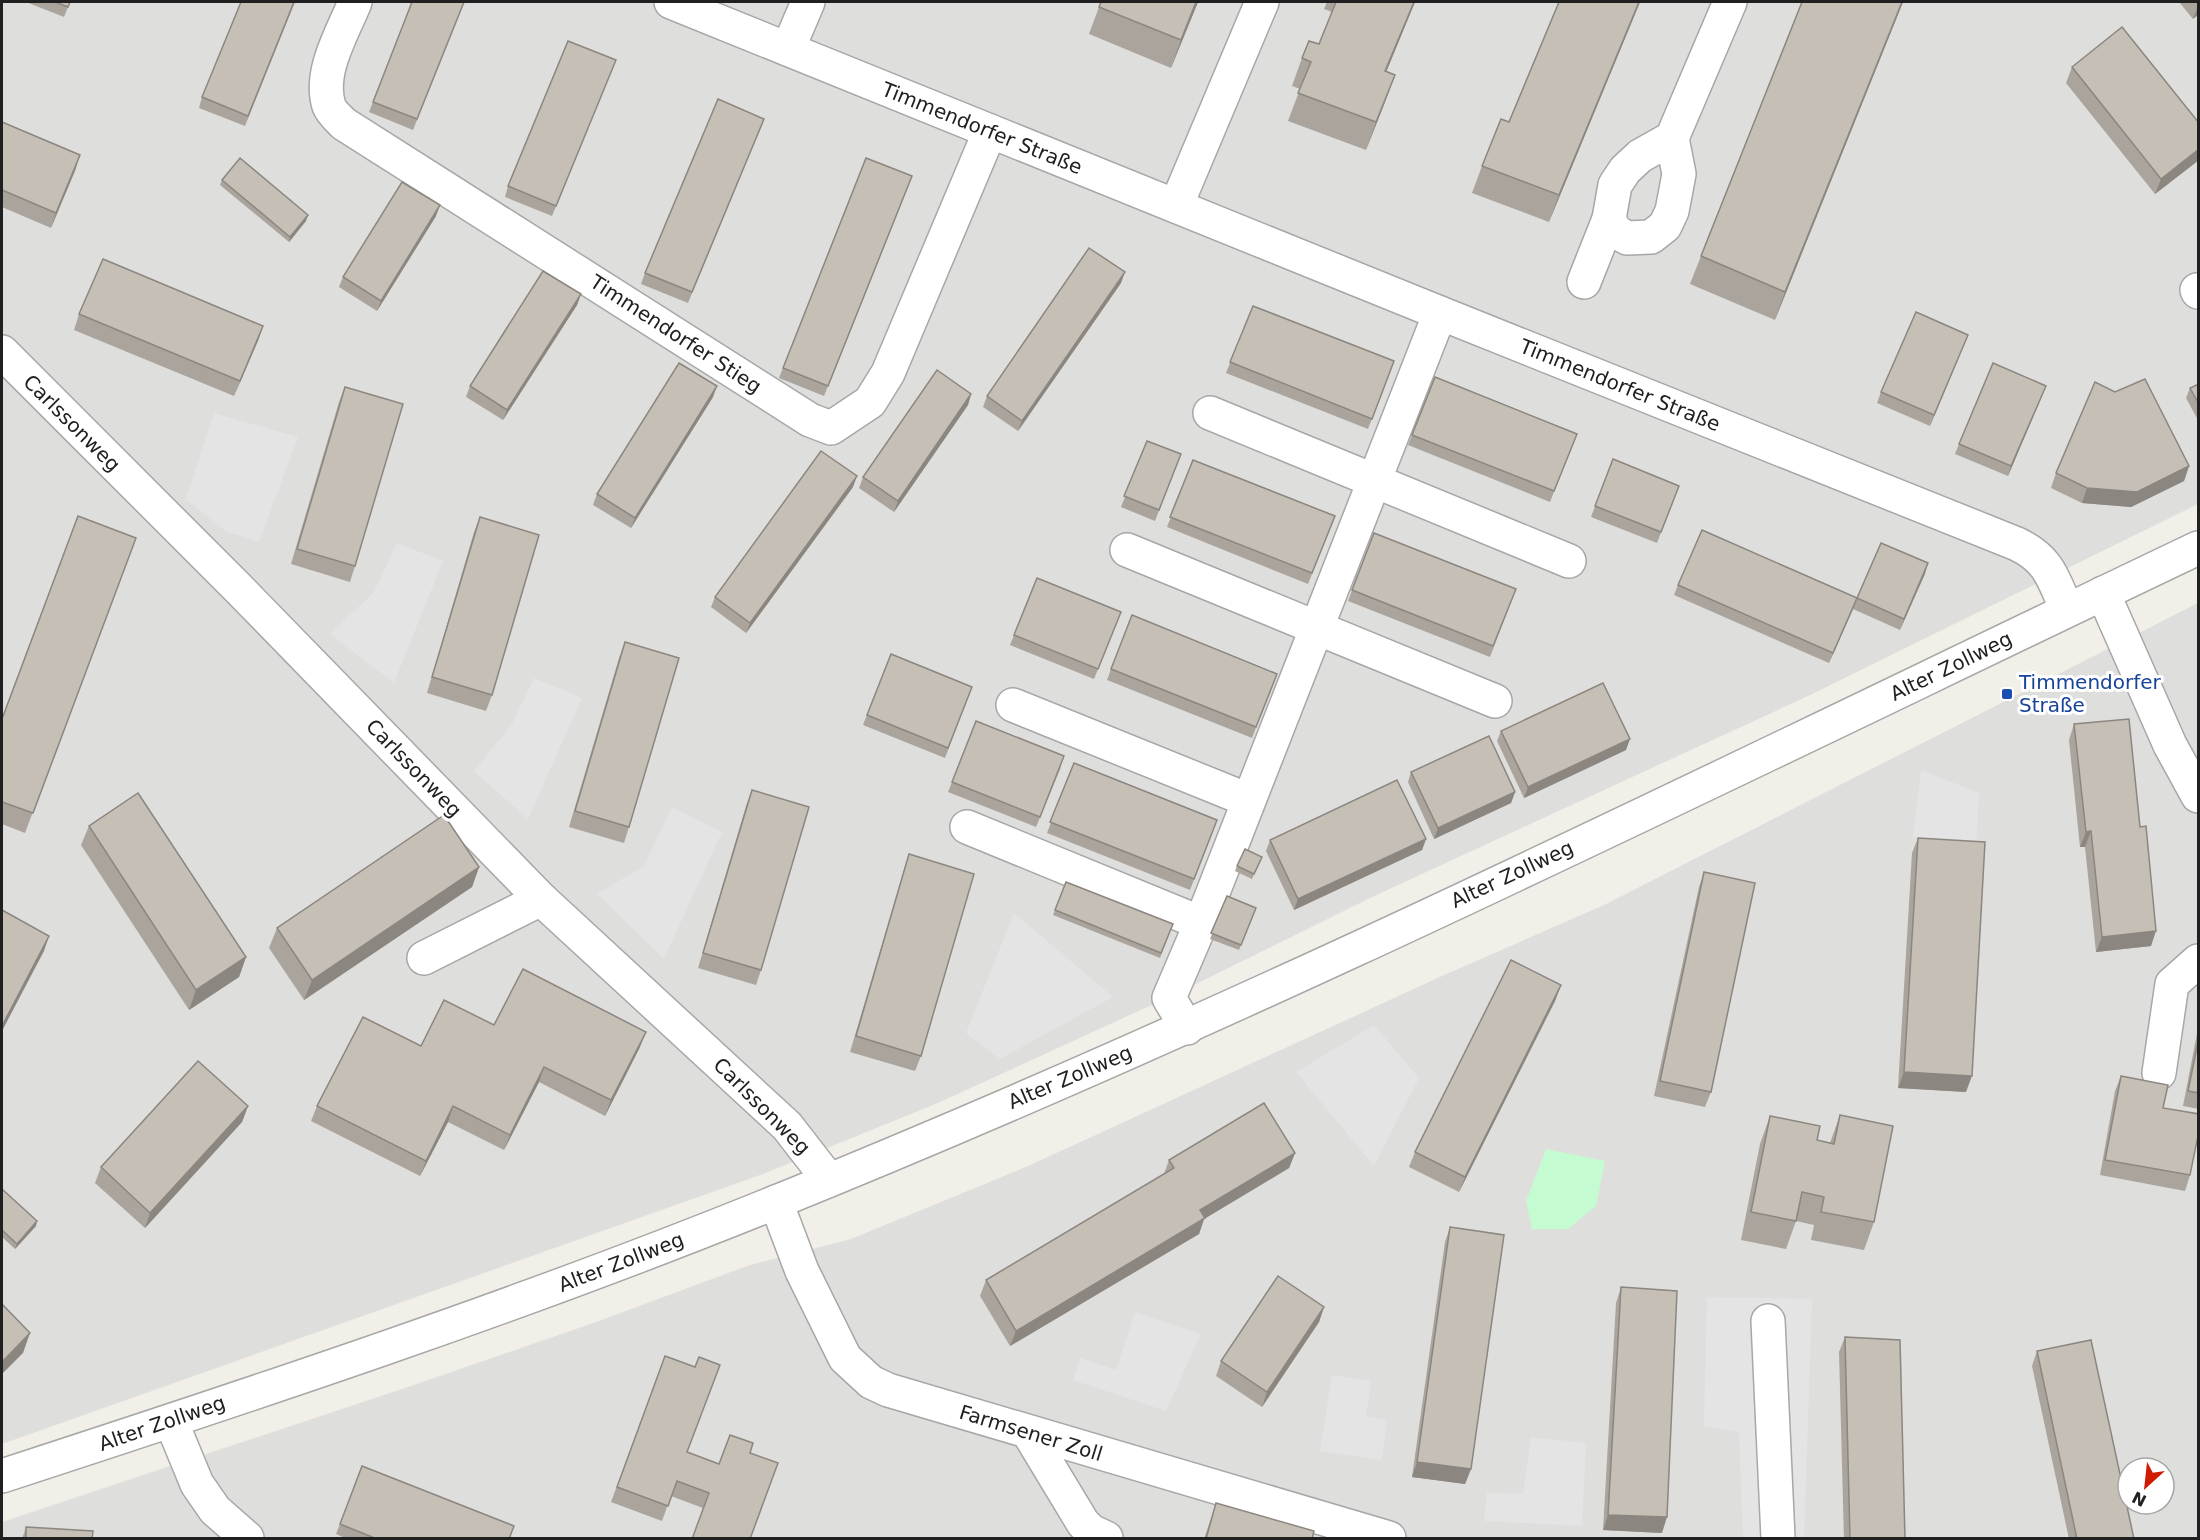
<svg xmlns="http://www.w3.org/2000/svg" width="2200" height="1540" viewBox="0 0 2200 1540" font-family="'DejaVu Sans',sans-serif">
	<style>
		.residential { fill: #dededd; fill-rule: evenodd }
		.park { fill: #c4fbd0 }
		.parking { fill: #e4e4e4 }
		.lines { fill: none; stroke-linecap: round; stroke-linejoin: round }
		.minor-casing { stroke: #a7a7a7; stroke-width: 36 }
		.minor { stroke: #fff; stroke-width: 33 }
		.wall { fill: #aaa49d }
		.shaded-wall { fill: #8b867f }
		.building { fill: #c6bfb6; stroke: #8b867f; stroke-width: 1.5 }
		.transit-dot { fill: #1a4fb4; stroke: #fff; stroke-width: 2 }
		.labels { text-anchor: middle; stroke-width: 6; stroke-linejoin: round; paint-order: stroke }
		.street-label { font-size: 20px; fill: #202020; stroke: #fff }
		.transit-label { font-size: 20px; fill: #164399; stroke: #fff; text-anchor: start }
	</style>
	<rect width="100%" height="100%" fill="#f1efe7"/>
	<!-- residential -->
	<g class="residential">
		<path d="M2,2H2198V504L1808,696L1370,898L1180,992L938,1103L763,1174L2,1444Z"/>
		<path d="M2198,603V1538H2V1522L411,1386L599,1321L747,1266L851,1239L1026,1167L1442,976L1604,905ZM2128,1468H2164V1504H2128Z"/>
	</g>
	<!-- park -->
	<path class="park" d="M1546,1149L1605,1161L1596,1206L1568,1229H1532L1526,1201Z"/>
	<!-- parking -->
	<g class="parking">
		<path d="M214,413L298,437L259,542L225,531L186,499Z"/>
		<path d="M397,543L443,561L394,683L330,634L374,592Z"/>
		<path d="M534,678L582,698L528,819L474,771L512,724Z"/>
		<path d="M1921,770L1979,793L1976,847L1913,837Z"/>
		<path d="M672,807L722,832L664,959L597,894L644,866Z"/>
		<path d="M1014,913L1113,997L1000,1059L966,1033Z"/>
		<path d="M1374,1025L1419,1078L1374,1166L1296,1072Z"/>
		<path d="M1707,1297L1812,1299L1804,1538H1743L1739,1432L1704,1426Z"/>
		<path d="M1135,1312L1201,1334L1166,1411L1073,1380L1080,1358L1116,1370Z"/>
		<path d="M1332,1375L1371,1381L1366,1416L1387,1420L1382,1460L1320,1451Z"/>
		<path d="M1531,1437L1586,1443L1582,1526L1484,1521L1487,1493L1523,1494Z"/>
	</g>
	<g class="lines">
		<defs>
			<g id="minor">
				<path d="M355,2C343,32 318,72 329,106C331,112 339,119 344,124L810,420L831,428L870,402L888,373L990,131"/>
				<path d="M671,2L1440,313L2017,544C2050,560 2053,579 2067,610"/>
				<path d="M788,49L808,2"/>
				<path d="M1672,138L1640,156L1625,170L1615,185L1609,219L1615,231L1627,238L1651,237L1665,226L1672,211L1679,174L1672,138L1730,2"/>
				<path d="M1176,206L1262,2"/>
				<path d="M1584,282L1609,219"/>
				<path d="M2197,290L2198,292"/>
				<path d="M2,352L238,588L541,899L787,1126L829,1180"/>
				<path d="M1210,413L1569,561"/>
				<path d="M1127,550L1495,701"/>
				<path d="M2103,593L2170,745L2198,796"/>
				<path d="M1013,705L1248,800"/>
				<path d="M967,827L1201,923"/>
				<path d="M424,958L541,899"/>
				<path d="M1187,1028L1169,998L1201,923L1440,313"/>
				<path d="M2159,1073L2172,984L2198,961"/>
				<path d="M776,1202L802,1271L845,1358L871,1382L888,1390L1389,1538"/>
				<path d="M1768,1321L1778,1538"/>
				<path d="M171,1421L197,1484L215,1510L247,1538"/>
				<path d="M1028,1432L1083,1523L1091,1531L1106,1538"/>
				<path d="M2,1476C260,1392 519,1306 771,1204C1257,1008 1726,773 2198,548"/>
			</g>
		</defs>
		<!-- minor casing -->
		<use href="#minor" class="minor-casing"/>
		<!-- minor -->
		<use href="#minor" class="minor"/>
	</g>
	<!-- wall -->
	<g class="wall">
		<path d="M26,2H70L64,17Z"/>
		<path d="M295,2L245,126L199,108L202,97Z"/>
		<path d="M412,2H464L413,130L369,112Z"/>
		<path d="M1198,2L1171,68L1089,34L1099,7Z"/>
		<path d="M1327,2H1415L1386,72L1395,75L1385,102L1366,150L1288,121L1300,89L1292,86L1302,58L1319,44L1332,12L1324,9Z"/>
		<path d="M1559,2H1640L1549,222L1472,193L1482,166L1509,122Z"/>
		<path d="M1903,2L1775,320L1690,284L1701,256Z"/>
		<path d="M2179,2H2199V14L2193,19Z"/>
		<path d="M616,60L552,216L505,197L508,186Z"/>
		<path d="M2072,67L2199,123V160L2155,194L2066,83Z"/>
		<path d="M764,119L688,303L641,284L645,273Z"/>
		<path d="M2,122L80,155L51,228L2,207Z"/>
		<path d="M866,158L908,186L824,396L779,378Z"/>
		<path d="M222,180L306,221L289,242L220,185Z"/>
		<path d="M436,216L377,311L339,287L343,277Z"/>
		<path d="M1121,283L1018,431L983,407L987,396Z"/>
		<path d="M581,294L577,305L503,420L466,397L470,386Z"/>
		<path d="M1253,306L1394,361L1368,429L1226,373Z"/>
		<path d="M79,314L263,326L234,396L74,330Z"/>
		<path d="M1968,335L1930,426L1877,403L1881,392Z"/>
		<path d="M1435,377L1577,434L1550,502L1408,445Z"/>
		<path d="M2199,384V422L2186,398L2190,388Z"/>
		<path d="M345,387L355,566L350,582L291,564L339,402Z"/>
		<path d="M971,394L968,405L894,512L859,488L863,477Z"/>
		<path d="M2042,396L2008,476L1955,454L1959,444Z"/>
		<path d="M713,397L631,528L593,505L597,494Z"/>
		<path d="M1147,441L1181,454L1155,521L1121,507Z"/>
		<path d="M1613,459L1679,486L1657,543L1591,517Z"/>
		<path d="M1193,460L1335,516L1308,584L1167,527Z"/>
		<path d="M2189,466L2184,481L2131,507L2082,503L2051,488L2056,473Z"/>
		<path d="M853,487L746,633L711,607L715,597Z"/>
		<path d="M480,517L492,695L486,711L427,693L474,532Z"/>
		<path d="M1374,533L1516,589L1490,657L1348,601Z"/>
		<path d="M136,538L25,833L2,824V719Z"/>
		<path d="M1928,563L1900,630L1853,609L1829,663L1674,595L1678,585L1857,598Z"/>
		<path d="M1037,578L1121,612L1094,679L1010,645Z"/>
		<path d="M625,642L629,827L624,843L569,827L619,658Z"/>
		<path d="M891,654L972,687L945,758L863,725Z"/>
		<path d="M1111,669L1277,674L1252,738L1107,680Z"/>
		<path d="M2074,724L2140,827L2151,946L2096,952L2085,847H2080L2069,740Z"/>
		<path d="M1501,731L1626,750L1524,798L1497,741Z"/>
		<path d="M1074,763L1217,820L1190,890L1047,833Z"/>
		<path d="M1061,767L1036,827L948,792L952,782Z"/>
		<path d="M1411,772L1515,792L1511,803L1434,839L1408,782Z"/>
		<path d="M752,790L761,970L756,985L698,968L746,806Z"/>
		<path d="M89,826L246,957L239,977L189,1010L81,845Z"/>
		<path d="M1918,838L1966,1092L1898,1088L1912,853Z"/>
		<path d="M1426,839L1422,850L1294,910L1266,851L1270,840Z"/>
		<path d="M909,854L921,1056L915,1071L850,1052L904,870Z"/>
		<path d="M1262,857L1252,879L1235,871L1237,866Z"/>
		<path d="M479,867L472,887L304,1000L269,948L277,928Z"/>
		<path d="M1704,872L1711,1092L1705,1107L1654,1096L1699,887Z"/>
		<path d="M1066,882L1173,924L1160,958L1053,915Z"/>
		<path d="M1227,896L1256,908L1239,950L1210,939Z"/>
		<path d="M1561,985L1555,1001L1459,1192L1409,1167L1415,1152Z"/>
		<path d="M2199,1023V1109L2183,1106Z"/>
		<path d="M494,1025L640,1047L605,1116L539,1082L504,1150L448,1122L420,1176L311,1121L317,1106L421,1046Z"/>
		<path d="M2121,1076L2163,1108L2190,1175L2185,1191L2100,1175L2115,1091Z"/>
		<path d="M248,1106L242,1122L145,1228L95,1183L101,1167Z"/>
		<path d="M1840,1115L1874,1222L1864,1250L1811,1240L1814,1225L1796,1221L1786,1249L1741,1240L1760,1144L1770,1116L1817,1140L1830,1143Z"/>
		<path d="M1295,1153L1289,1168L1204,1219L1199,1234L1010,1346L980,1296L986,1280L1164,1174L1169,1160Z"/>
		<path d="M2,1189L36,1226L15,1249L2,1237Z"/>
		<path d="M1450,1227L1471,1469L1465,1484L1412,1477L1445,1242Z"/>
		<path d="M1621,1287L1662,1533L1603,1530L1616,1303Z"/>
		<path d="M1324,1307L1319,1322L1262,1407L1216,1376L1221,1361Z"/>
		<path d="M1845,1337L1905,1539H1844L1839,1352Z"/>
		<path d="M2037,1351L2134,1539H2069L2032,1366Z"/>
		<path d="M665,1356L687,1452L719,1464L703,1508L671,1496L662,1521L611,1502Z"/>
		<path d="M362,1466L509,1539H347L336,1534Z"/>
		<path d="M1216,1503L1312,1539H1204Z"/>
		<path d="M26,1527L92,1539H22Z"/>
	</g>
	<!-- shaded-wall -->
	<g class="shaded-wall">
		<path d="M1196,2H1198L1171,68L1181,40Z"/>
		<path d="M1414,2H1415L1375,99L1385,71Z"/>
		<path d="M1639,2H1640L1549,222L1559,195Z"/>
		<path d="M1902,2H1903L1775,320L1785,292Z"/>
		<path d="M2199,4V14L2193,19Z"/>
		<path d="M1395,75L1385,102L1366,150L1376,122Z"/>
		<path d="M2199,149V160L2155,194L2161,179Z"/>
		<path d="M80,155L75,171L51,228L56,213Z"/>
		<path d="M440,205L436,216L377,311L381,301Z"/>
		<path d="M308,215L306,221L289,242L290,237Z"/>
		<path d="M1125,272L1121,283L1018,431L1022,421Z"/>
		<path d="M581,294L577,305L503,420L507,410Z"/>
		<path d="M263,326L258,341L234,396L240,381Z"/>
		<path d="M1968,335L1964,345L1930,426L1934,415Z"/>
		<path d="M717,386L713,397L631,528L635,518Z"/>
		<path d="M2046,386L2042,396L2008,476L2011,466Z"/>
		<path d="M971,394L968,405L894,512L898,501Z"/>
		<path d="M2189,466L2184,481L2131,507L2082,503L2087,488Z"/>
		<path d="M857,476L853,487L746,633L750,623Z"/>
		<path d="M1928,563L1925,574L1900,630L1904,619Z"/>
		<path d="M1857,598L1853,609L1829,663L1833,653Z"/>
		<path d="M1630,739L1626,750L1524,798L1528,787Z"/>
		<path d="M1515,792L1511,803L1434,839L1438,828Z"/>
		<path d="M2091,831L2085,847H2080L2086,832Z"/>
		<path d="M1426,839L1422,850L1294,910L1298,899Z"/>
		<path d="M479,867L472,887L304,1000L312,980Z"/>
		<path d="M2156,931L2151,946L2096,952L2102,937Z"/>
		<path d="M49,936L44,951L2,1031V1026Z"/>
		<path d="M246,957L239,977L189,1010L196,990Z"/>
		<path d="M1561,985L1555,1001L1459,1192L1465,1177Z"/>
		<path d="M646,1032L640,1047L605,1116L611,1100Z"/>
		<path d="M544,1067L539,1082L504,1150L510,1135Z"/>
		<path d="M1904,1072L1972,1076L1966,1092L1898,1088Z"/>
		<path d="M248,1106L242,1122L145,1228L150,1213Z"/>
		<path d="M453,1106L448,1122L420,1176L426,1161Z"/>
		<path d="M1295,1153L1289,1168L1204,1219L1199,1234L1010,1346L1016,1331L1200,1210Z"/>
		<path d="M37,1221L36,1226L15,1249L17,1244Z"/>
		<path d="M1324,1307L1319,1322L1262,1407L1267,1392Z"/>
		<path d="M30,1333L23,1353L2,1374V1362Z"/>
		<path d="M1417,1462L1471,1469L1465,1484L1412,1477Z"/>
		<path d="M1608,1515L1667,1517L1662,1533L1603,1530Z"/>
	</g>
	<!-- building -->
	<g class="building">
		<path d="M55,2H70L68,7Z"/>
		<path d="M241,2H294L248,116L202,97Z"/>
		<path d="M412,2H464L417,119L373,102Z"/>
		<path d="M1101,2H1196L1181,40L1099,7Z"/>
		<path d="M1336,2H1414L1385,71L1395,75L1376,122L1298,93L1311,62L1302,58L1309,41L1319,44Z"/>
		<path d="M1559,2H1639L1559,195L1482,166L1501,119L1509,122Z"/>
		<path d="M1802,2H1902L1785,292L1701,256Z"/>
		<path d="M2122,27L2199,123V149L2161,179L2072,67Z"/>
		<path d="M568,41L616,60L556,206L508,186Z"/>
		<path d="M718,99L764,119L692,292L645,273Z"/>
		<path d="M2,122L80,155L56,213L2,190Z"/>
		<path d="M240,158L308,215L290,237L222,180Z"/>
		<path d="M866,158L912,176L828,386L783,368Z"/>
		<path d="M402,182L440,205L381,301L343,277Z"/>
		<path d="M1089,248L1125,272L1022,421L987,396Z"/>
		<path d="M103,259L263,326L240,381L79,314Z"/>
		<path d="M543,271L581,294L507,410L470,386Z"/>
		<path d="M1253,306L1394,361L1372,419L1230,362Z"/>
		<path d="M1916,312L1968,335L1934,415L1881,392Z"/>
		<path d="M679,363L717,386L635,518L597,494Z"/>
		<path d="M1993,363L2046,386L2011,466L1959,444Z"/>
		<path d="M937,370L971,394L898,501L863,477Z"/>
		<path d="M1435,377L1577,434L1554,491L1412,435Z"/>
		<path d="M2145,379L2189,466L2137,492L2087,488L2056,473L2095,382L2115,392Z"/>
		<path d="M2199,384V404L2190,388Z"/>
		<path d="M345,387L403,404L355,566L297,549Z"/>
		<path d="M1147,441L1181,454L1159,510L1124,496Z"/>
		<path d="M821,451L857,476L750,623L715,597Z"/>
		<path d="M1613,459L1679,486L1661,532L1595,506Z"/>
		<path d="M1193,460L1335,516L1312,573L1170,517Z"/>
		<path d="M78,516L136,538L33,813L2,802V719Z"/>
		<path d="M480,517L539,535L492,695L432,677Z"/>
		<path d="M1702,530L1857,598L1881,543L1928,563L1904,619L1857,598L1833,653L1678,585Z"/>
		<path d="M1374,533L1516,589L1493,646L1352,590Z"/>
		<path d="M1037,578L1121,612L1098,669L1014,635Z"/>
		<path d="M1132,615L1277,674L1256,727L1111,669Z"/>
		<path d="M625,642L679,658L629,827L575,811Z"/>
		<path d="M891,654L972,687L948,748L867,715Z"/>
		<path d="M1603,683L1630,739L1528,787L1501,731Z"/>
		<path d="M2129,719L2140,827L2146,826L2156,931L2102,937L2091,831L2086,832L2074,724Z"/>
		<path d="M976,721L1064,756L1040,817L952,782Z"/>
		<path d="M1489,736L1515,792L1438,828L1411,772Z"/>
		<path d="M1074,763L1217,820L1194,879L1050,822Z"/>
		<path d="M1397,780L1426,839L1298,899L1270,840Z"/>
		<path d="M752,790L809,807L761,970L703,953Z"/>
		<path d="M138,793L246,957L196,990L89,826Z"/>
		<path d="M444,815L479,867L312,980L277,928Z"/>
		<path d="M1918,838L1985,842L1972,1076L1904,1072Z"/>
		<path d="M1245,849L1262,857L1254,874L1237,866Z"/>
		<path d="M909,854L974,874L921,1056L856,1036Z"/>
		<path d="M1704,872L1755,883L1711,1092L1660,1081Z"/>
		<path d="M1066,882L1173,924L1161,953L1055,910Z"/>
		<path d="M1227,896L1256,908L1241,945L1211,933Z"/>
		<path d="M2,910L49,936L2,1026Z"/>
		<path d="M1511,960L1561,985L1465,1177L1415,1152Z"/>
		<path d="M523,969L646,1032L611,1100L544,1067L510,1135L453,1106L426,1161L317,1106L363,1017L421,1046L444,1000L494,1025Z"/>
		<path d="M2199,1037V1093L2188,1091Z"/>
		<path d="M198,1061L248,1106L150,1213L101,1167Z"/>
		<path d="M2121,1076L2168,1085L2163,1108L2199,1114V1131L2190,1175L2105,1160Z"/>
		<path d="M1264,1103L1295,1153L1200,1210L1205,1218L1016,1331L986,1280L1174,1168L1169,1160Z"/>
		<path d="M1840,1115L1893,1126L1874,1222L1821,1212L1824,1197L1802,1192L1796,1221L1751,1212L1770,1116L1820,1126L1817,1140L1834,1144Z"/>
		<path d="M2,1189L37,1221L17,1244L2,1230Z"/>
		<path d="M1450,1227L1504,1235L1471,1469L1417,1462Z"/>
		<path d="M1278,1276L1324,1307L1267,1392L1221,1361Z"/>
		<path d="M1621,1287L1677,1291L1667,1517L1608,1515Z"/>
		<path d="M2,1304L30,1333L2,1362Z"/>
		<path d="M1845,1337L1900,1340L1905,1539H1850Z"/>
		<path d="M2091,1340L2134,1539H2077L2037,1351Z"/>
		<path d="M665,1356L695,1367L699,1357L720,1365L687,1452L719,1464L730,1435L753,1443L750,1453L778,1463L750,1539H692L709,1493L677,1481L668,1506L617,1487Z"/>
		<path d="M362,1466L514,1526L509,1539H377L340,1524Z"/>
		<path d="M1216,1503L1314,1531L1312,1539H1206Z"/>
		<path d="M26,1527L93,1531L92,1539H26Z"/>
	</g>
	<!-- markers -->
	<rect class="transit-dot" x="2001" y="688" width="12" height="12" rx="3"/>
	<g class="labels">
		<!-- street labels -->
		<g class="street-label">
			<text transform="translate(982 128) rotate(22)" y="7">Timmendorfer Straße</text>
			<text transform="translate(676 334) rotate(33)" y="7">Timmendorfer Stieg</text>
			<text transform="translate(1620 385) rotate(22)" y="7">Timmendorfer Straße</text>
			<text transform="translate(72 423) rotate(45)" y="7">Carlssonweg</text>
			<text transform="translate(1951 666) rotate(-26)" y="7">Alter Zollweg</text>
			<text transform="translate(414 768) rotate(46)" y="7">Carlssonweg</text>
			<text transform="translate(1512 874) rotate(-25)" y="7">Alter Zollweg</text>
			<text transform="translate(1070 1077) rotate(-23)" y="7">Alter Zollweg</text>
			<text transform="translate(762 1106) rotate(45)" y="7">Carlssonweg</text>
			<text transform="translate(621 1262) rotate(-21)" y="7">Alter Zollweg</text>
			<text transform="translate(162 1423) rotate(-19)" y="7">Alter Zollweg</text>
			<text transform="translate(1031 1433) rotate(17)" y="7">Farmsener Zoll</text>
		</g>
		<!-- transit labels -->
		<g class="transit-label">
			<text x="2019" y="689">Timmendorfer<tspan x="2019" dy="23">Straße</tspan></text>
		</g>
	</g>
	<!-- border -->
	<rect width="2200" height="1540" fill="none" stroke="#202020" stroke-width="6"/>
	<!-- north arrow -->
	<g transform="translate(2146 1486) rotate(207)"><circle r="28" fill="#ffffff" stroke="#a6a6a6" stroke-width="1.5"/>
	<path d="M0-4.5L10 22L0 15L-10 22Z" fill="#d11b00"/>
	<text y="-9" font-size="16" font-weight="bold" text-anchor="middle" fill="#202020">N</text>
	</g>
</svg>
